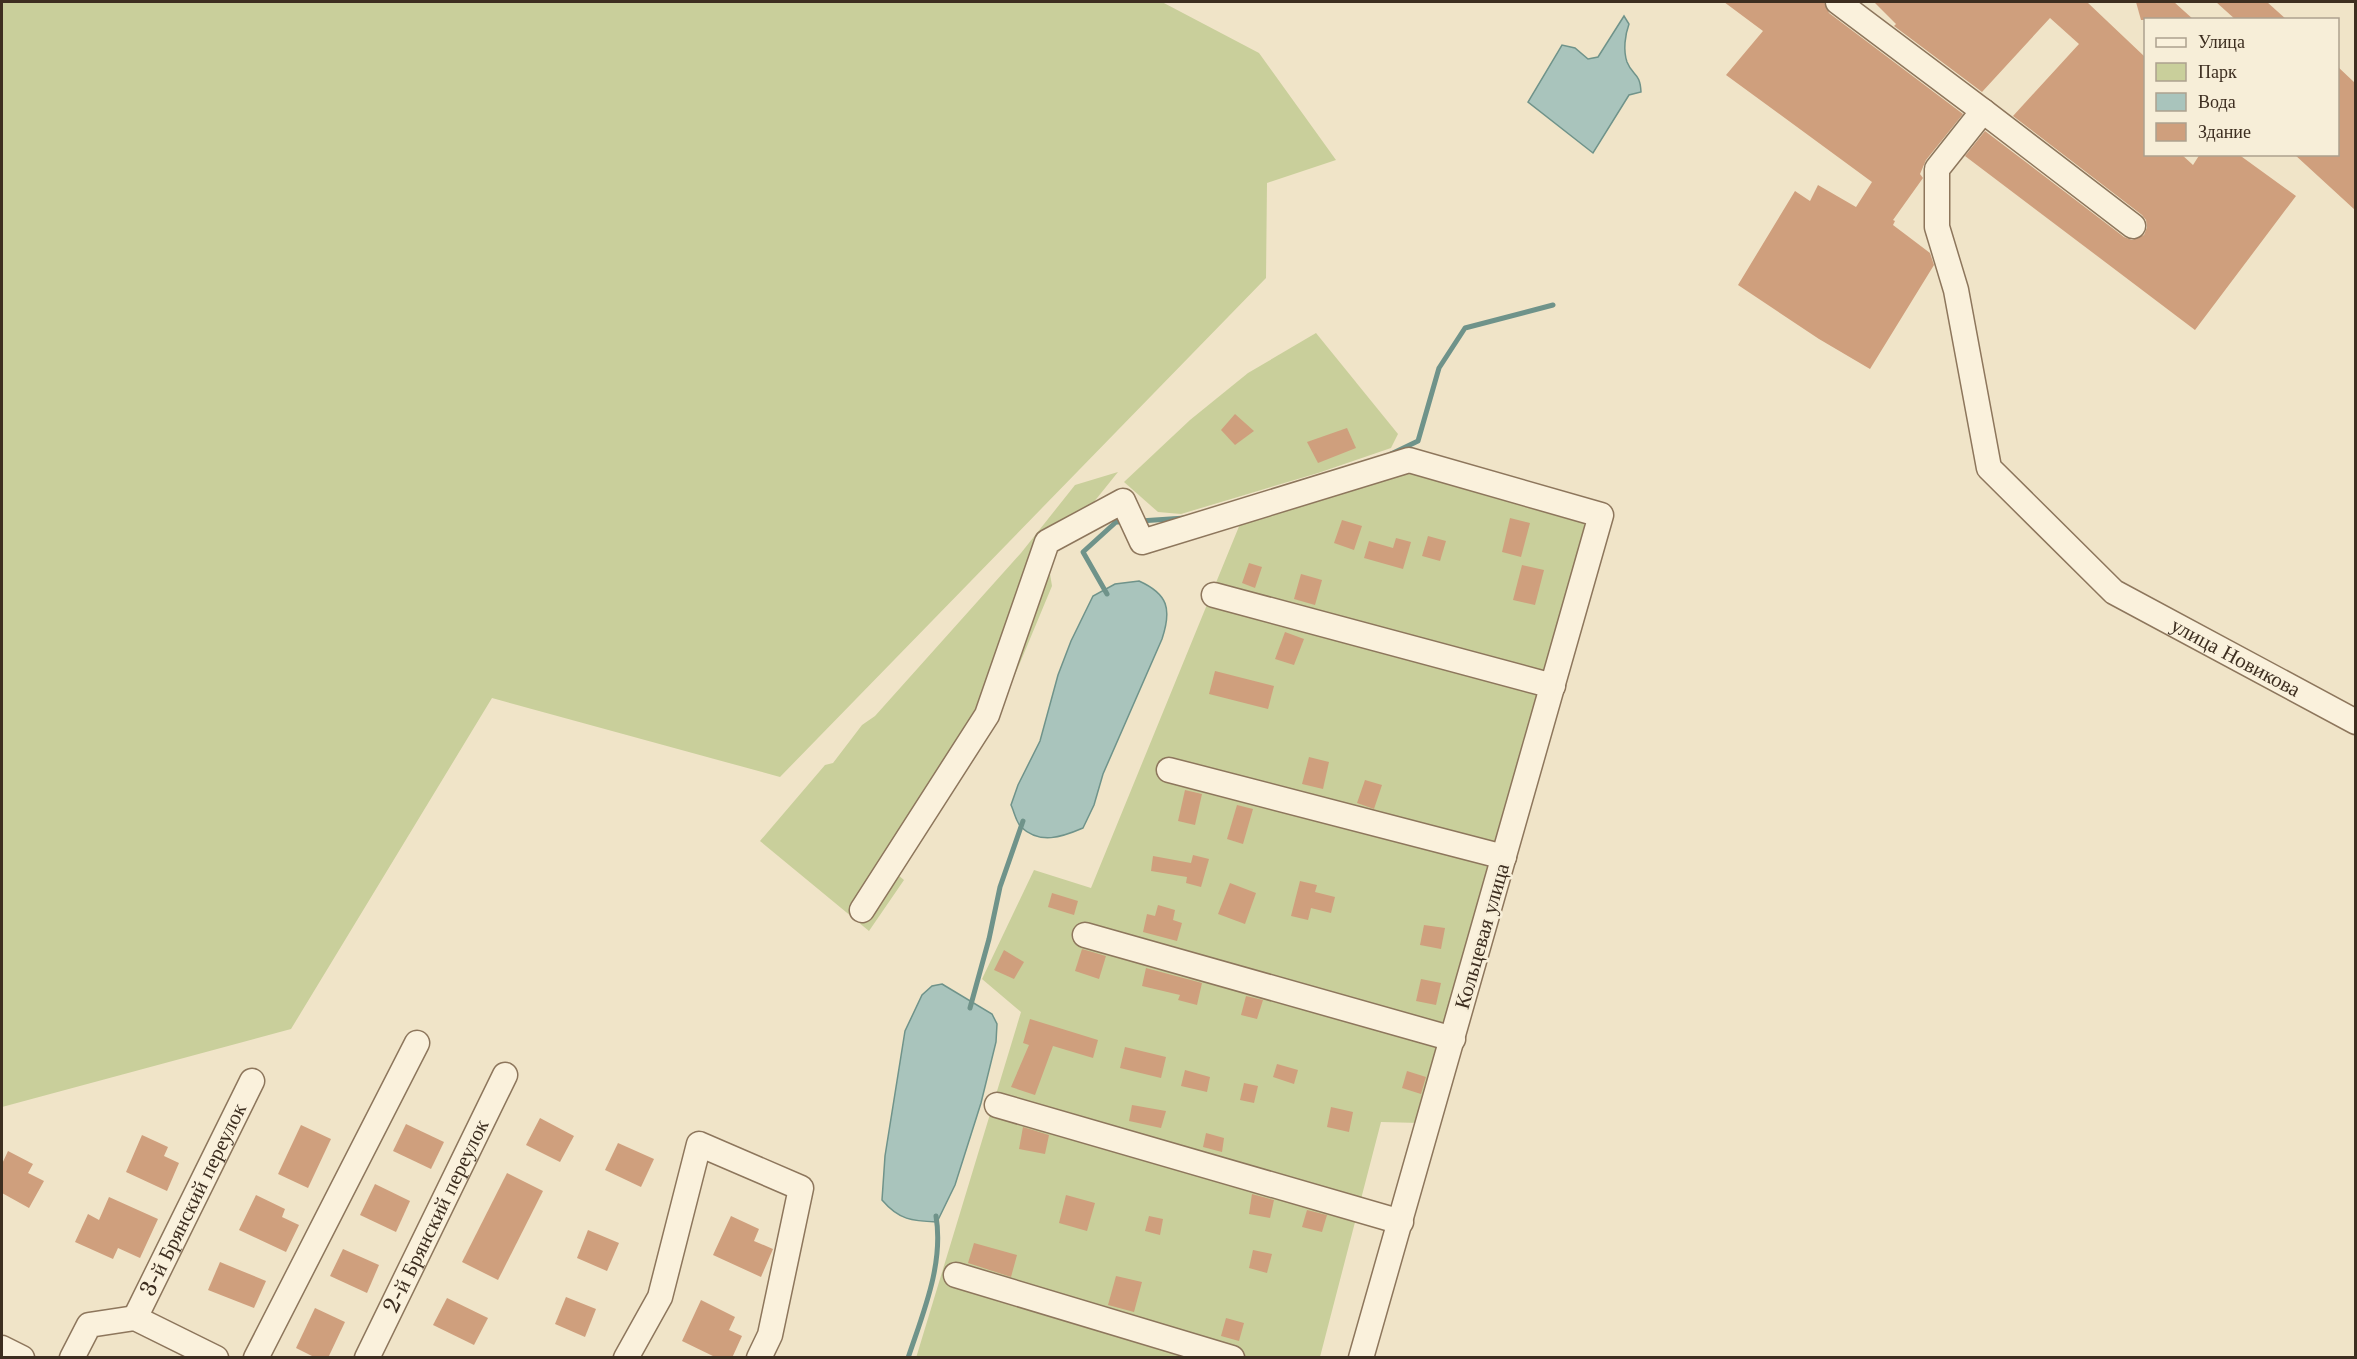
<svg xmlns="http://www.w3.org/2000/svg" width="2357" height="1359" viewBox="0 0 2357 1359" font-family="'Libre Baskerville',serif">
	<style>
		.green { fill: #c9cf9b }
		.water { fill: #a9c4bc; stroke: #6f938a; stroke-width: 1.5 }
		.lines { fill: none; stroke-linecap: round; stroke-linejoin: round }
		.stream { stroke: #6f938a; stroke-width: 5 }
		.building { fill: #cf9f7d }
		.minor-casing { stroke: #8d765c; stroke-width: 27 }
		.minor { stroke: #faf1dc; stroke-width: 24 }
		.labels { text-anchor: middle; stroke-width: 5; stroke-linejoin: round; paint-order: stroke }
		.street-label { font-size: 21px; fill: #3d2e20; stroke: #f7eed8 }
	</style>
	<rect width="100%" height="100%" fill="#f0e4c8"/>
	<!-- green -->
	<g class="green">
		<path d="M2,2H1162L1259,53L1336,160L1267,183L1266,278L780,777L492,698L291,1029L2,1107Z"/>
		<path d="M1316,333L1398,434L1391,448L1318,473L1181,514L1158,512L1124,482L1190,420L1248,373Z"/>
		<path d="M1415,471L1590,522L1420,1123L1381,1122L1320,1357L916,1358L1021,1012L982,979L1034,870L1091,888L1240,524Z"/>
		<path d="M1118,472L1044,564L1049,568L1052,586L997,718L887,866L904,880L869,931L760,841L825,765L833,763L862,725L875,716L1021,553L1075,485Z"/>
	</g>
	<!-- water -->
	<g class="water">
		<path d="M1624,16L1629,24C1625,35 1623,50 1627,62C1633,77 1640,72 1641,92L1629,95L1593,153L1528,102L1562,45L1575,48L1588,59L1598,57Z"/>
		<path d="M1139,581C1168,594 1172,609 1162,639L1103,774L1094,805L1083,828C1062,837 1040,845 1021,827C1016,822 1014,811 1011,805L1018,785L1040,741L1058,675L1071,641L1093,596L1115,584Z"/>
		<path d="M942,984L992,1014L997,1024L996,1042L981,1103L955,1185L937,1222C912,1221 899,1220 882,1200L885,1156L905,1031L922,995L932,986Z"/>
	</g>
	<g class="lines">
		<!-- stream -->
		<g class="stream">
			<path d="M1391,454L1418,441L1439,368L1465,328L1553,305"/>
			<path d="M1140,521L1185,518"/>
			<path d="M1107,594L1083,552L1116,522H1125"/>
			<path d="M970,1008L989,939L1000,887L1023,821"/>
			<path d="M908,1358C923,1313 944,1264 936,1216"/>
		</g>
	</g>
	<!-- building -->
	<g class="building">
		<path d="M1724,2H1824L1829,13L1963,114L1926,160L1920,174L1923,178L1893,220L1895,221L1893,225L1930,253L1934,265L1870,369L1819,339L1738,285L1795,191L1810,201L1818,185L1856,207L1872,182L1726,75L1763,31Z"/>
		<path d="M1874,2H2087L2145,57V154H2181L2193,165L2200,154H2238L2296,196L2195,330L1965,156L1985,131L2124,237L2132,240L2144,235L2147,227L2146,220L2142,215L2013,116L2079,44L2050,18L1982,92L1894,26L1896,24Z"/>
		<path d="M2136,2H2174L2194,20H2141Z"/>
		<path d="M2216,2H2267L2287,20H2236Z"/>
		<path d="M2337,66L2355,83V210L2294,154H2337Z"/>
		<path d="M1235,414L1254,431L1235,445L1221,430Z"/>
		<path d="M1347,428L1356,448L1318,463L1307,442Z"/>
		<path d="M1510,518L1530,523L1521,557L1502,552Z"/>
		<path d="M1342,520L1362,526L1354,550L1334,543Z"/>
		<path d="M1428,536L1446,541L1440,561L1422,556Z"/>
		<path d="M1396,538L1411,542L1403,569L1364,558L1369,541L1393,548Z"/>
		<path d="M1249,563L1262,567L1255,588L1242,583Z"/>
		<path d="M1522,565L1544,570L1535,605L1513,600Z"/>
		<path d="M1301,574L1322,580L1315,605L1294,599Z"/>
		<path d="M1285,632L1304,639L1294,665L1275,659Z"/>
		<path d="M1215,671L1274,686L1268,709L1209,694Z"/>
		<path d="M1309,757L1329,762L1323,789L1302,784Z"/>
		<path d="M1365,780L1382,785L1374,809L1357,803Z"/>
		<path d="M1185,790L1202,794L1195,825L1178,821Z"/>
		<path d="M1237,805L1253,809L1243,844L1227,839Z"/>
		<path d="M1193,855L1209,859L1201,887L1186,883L1187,877L1151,871L1153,856L1191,863Z"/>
		<path d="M1300,881L1317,885L1315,892L1335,897L1331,913L1311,908L1308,920L1291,916Z"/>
		<path d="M1230,883L1256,893L1245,924L1218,914Z"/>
		<path d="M1052,893L1078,901L1074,915L1048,907Z"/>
		<path d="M1158,905L1175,910L1173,920L1182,923L1177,941L1143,932L1147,914L1155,916Z"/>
		<path d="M1424,925L1445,928L1441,949L1420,945Z"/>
		<path d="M1082,949L1106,956L1099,979L1075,971Z"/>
		<path d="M1004,950L1024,962L1014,979L994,970Z"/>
		<path d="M1146,968L1202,983L1197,1005L1178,1000L1180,995L1142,986Z"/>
		<path d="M1421,979L1441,983L1436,1005L1416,1001Z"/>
		<path d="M1246,996L1263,1000L1257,1019L1241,1015Z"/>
		<path d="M1030,1019L1098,1040L1093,1058L1053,1046L1035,1095L1011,1087L1029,1045L1023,1043Z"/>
		<path d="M1125,1047L1166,1057L1161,1078L1120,1068Z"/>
		<path d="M1277,1064L1298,1070L1294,1084L1273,1077Z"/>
		<path d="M1185,1070L1210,1077L1207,1092L1181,1086Z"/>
		<path d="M1407,1071L1426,1077L1421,1094L1402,1088Z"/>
		<path d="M1244,1083L1258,1086L1254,1103L1240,1100Z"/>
		<path d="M1132,1105L1166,1111L1161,1128L1129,1121Z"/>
		<path d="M1331,1107L1353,1112L1349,1132L1327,1127Z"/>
		<path d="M540,1118L574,1136L560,1162L526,1145Z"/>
		<path d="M406,1124L444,1142L431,1169L393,1151Z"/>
		<path d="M301,1125L331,1139L308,1188L278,1174Z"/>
		<path d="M1023,1127L1049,1135L1045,1154L1019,1149Z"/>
		<path d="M1206,1133L1224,1138L1222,1152L1203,1147Z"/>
		<path d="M142,1135L168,1147L164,1156L179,1163L167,1191L126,1172Z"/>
		<path d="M618,1143L654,1159L641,1187L605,1170Z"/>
		<path d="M8,1151L33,1164L28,1173L44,1181L29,1208L2,1193V1164Z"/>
		<path d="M507,1173L543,1191L498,1280L462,1262Z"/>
		<path d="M375,1184L410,1201L396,1232L360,1215Z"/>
		<path d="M1252,1194L1274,1200L1270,1218L1249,1214Z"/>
		<path d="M256,1195L285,1209L282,1217L299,1225L286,1252L239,1230Z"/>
		<path d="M1066,1195L1095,1203L1087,1231L1059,1223Z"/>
		<path d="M109,1197L158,1219L140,1258L118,1248L113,1259L75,1242L88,1214L99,1220Z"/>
		<path d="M1307,1210L1327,1215L1322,1232L1302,1227Z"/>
		<path d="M731,1216L759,1229L754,1241L773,1249L761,1277L713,1255Z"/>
		<path d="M1149,1216L1163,1219L1160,1235L1145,1231Z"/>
		<path d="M588,1230L619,1243L607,1271L577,1258Z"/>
		<path d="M974,1243L1017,1255L1011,1277L968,1263Z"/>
		<path d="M343,1249L379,1265L367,1293L330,1276Z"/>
		<path d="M1253,1250L1272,1254L1267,1273L1249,1268Z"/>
		<path d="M220,1262L266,1281L254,1308L208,1290Z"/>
		<path d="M1116,1276L1142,1282L1134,1312L1108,1305Z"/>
		<path d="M566,1297L596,1309L585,1337L555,1324Z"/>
		<path d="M447,1298L488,1318L474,1345L433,1325Z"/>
		<path d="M701,1300L735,1317L729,1330L742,1336L732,1358H717L682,1341Z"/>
		<path d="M315,1308L345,1322L328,1358H316L296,1348Z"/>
		<path d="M1226,1318L1244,1323L1239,1341L1221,1336Z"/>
	</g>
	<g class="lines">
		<defs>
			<g id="minor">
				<path d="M1838,2L1983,111"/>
				<path id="s1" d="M2133,226L1983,111L1937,169V227L1956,290L1989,468L2114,592L2356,722"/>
				<path d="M1214,595L1553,686"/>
				<path d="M1169,770L1504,857"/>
				<path d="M862,910L987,715L1047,542L1123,501L1142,542L1409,460L1601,515L1361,1358"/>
				<path d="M1085,935L1453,1039"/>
				<path d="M997,1105L1401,1222"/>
				<path d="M956,1275L1232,1358"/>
				<path id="s2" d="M135,1318L252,1081"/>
				<path d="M2,1348L22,1358"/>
				<path d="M72,1358L89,1325L135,1318L216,1358"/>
				<path d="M256,1358L417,1043"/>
				<path id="s3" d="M367,1358L505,1075"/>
				<path d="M626,1358L660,1297L699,1144L801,1188L770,1335L759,1358"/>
			</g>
		</defs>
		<!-- minor casing -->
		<use href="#minor" class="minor-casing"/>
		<!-- minor -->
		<use href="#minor" class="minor"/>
	</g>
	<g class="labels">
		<!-- street labels -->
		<g class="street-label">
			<text dy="7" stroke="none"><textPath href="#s1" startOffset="882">улица Новикова</textPath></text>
			<text transform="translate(1482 936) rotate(-74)" y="7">Кольцевая улица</text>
			<text dy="7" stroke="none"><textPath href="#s2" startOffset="132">3-й Брянский переулок</textPath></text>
			<text dy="7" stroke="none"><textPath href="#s3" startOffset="158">2-й Брянский переулок</textPath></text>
		</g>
	</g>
	<!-- border -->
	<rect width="2357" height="1359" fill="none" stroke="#3d2e20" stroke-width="6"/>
	<!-- legend -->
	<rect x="2144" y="18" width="195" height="138" fill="#f7eed8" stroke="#ada18e" stroke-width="1.5"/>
	<rect x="2156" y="38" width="30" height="9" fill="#faf1dc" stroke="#ada18e" stroke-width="1.5"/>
	<text x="2198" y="48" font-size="18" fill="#3d2e20">Улица</text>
	<rect x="2156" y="63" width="30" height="18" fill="#c9cf9b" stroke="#ada18e" stroke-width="1.5"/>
	<text x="2198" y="78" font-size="18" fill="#3d2e20">Парк</text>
	<rect x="2156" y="93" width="30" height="18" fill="#a9c4bc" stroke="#ada18e" stroke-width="1.5"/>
	<text x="2198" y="108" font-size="18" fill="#3d2e20">Вода</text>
	<rect x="2156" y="123" width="30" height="18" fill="#cf9f7d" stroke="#ada18e" stroke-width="1.5"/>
	<text x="2198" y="138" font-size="18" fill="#3d2e20">Здание</text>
</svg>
